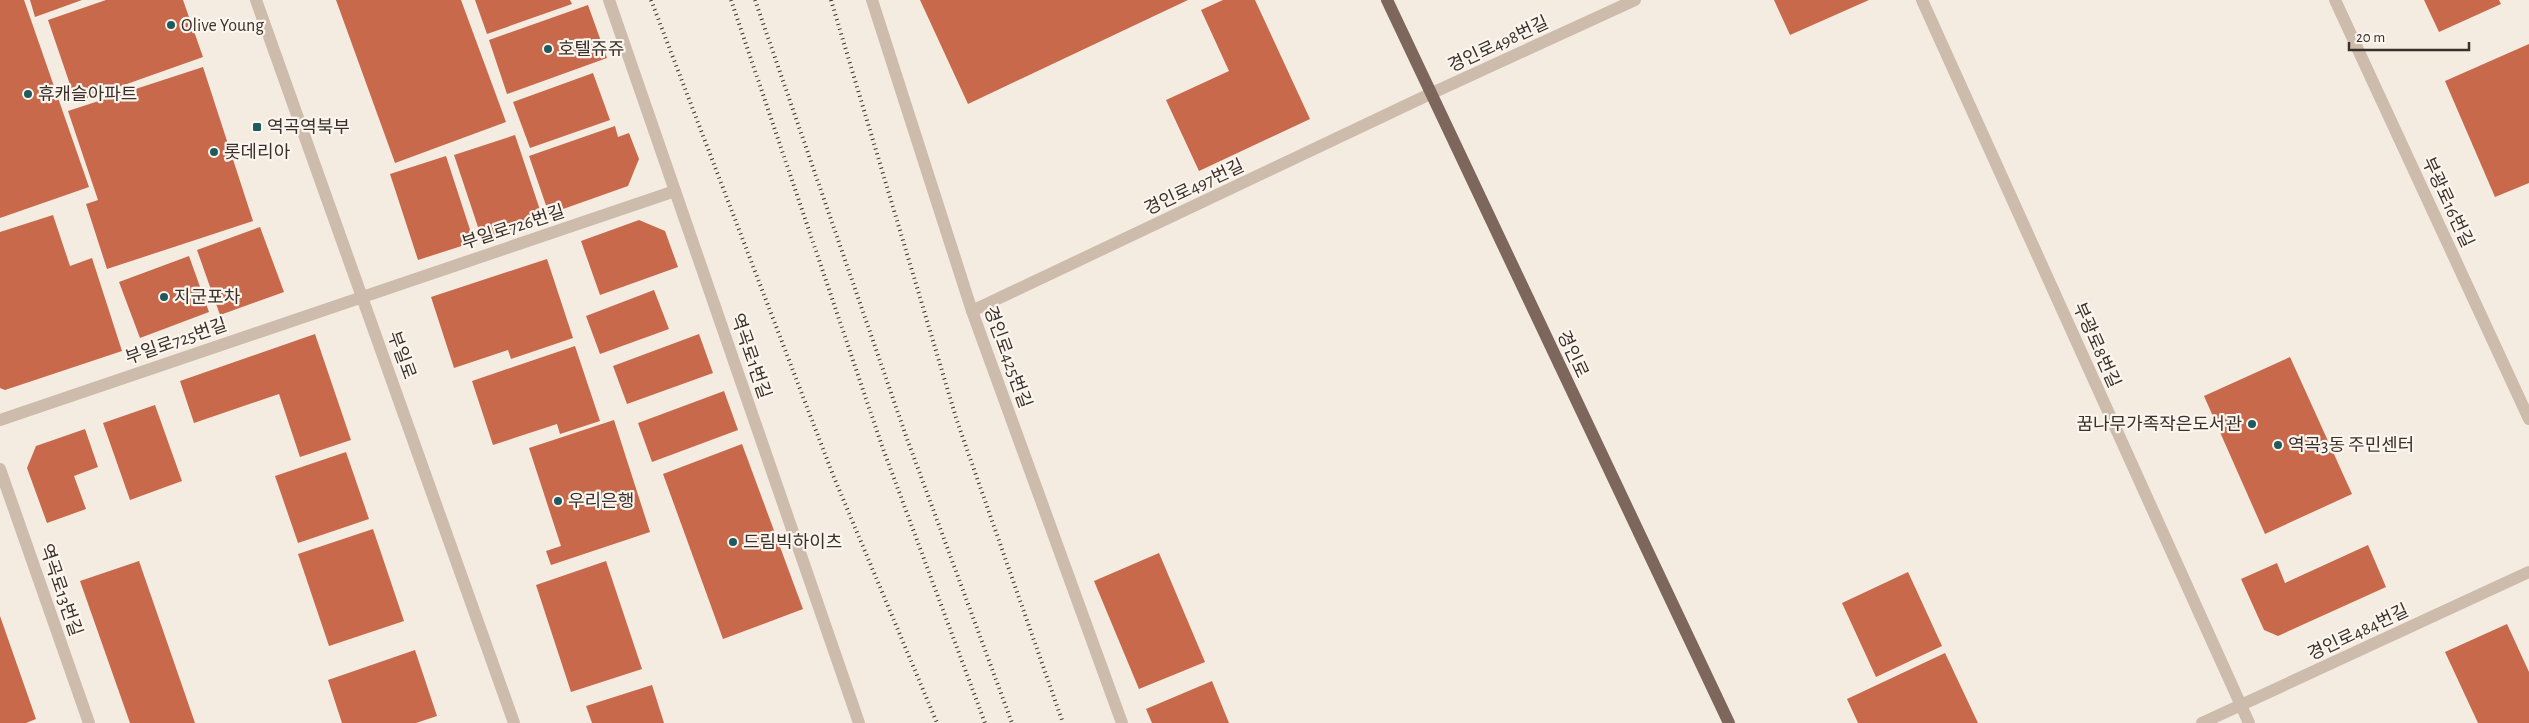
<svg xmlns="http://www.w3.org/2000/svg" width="2529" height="723" viewBox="0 0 2529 723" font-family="'Alegreya Sans','Noto Sans KR',sans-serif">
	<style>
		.building { fill: #c8694b }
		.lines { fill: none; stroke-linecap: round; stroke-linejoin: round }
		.service { stroke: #cdbbac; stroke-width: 12 }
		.minor { stroke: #cdbbac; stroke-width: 12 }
		.tertiary { stroke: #cdbbac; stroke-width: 12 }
		.primary { stroke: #7d675c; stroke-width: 12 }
		.rail { stroke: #3b302b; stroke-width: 4; stroke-dasharray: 1 4; stroke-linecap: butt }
		.poi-dot { fill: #1f5a5e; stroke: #fbf5ee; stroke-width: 2 }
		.labels { text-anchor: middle; stroke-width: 4.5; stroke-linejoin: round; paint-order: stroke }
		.poi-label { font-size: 18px; fill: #3b302b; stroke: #fbf5ee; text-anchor: start }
		.street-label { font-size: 18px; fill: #3b302b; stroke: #fbf5ee }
	</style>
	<rect width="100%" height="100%" fill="#f4ebe1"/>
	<!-- building -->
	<g class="building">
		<path d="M0,0H24L89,187L0,218Z"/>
		<path d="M30,0H82L35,17Z"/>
		<path d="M106,0H183L203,57L76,102L48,20Z"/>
		<path d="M336,0H461L506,122L395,163Z"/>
		<path d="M475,0H570L572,4L487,34Z"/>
		<path d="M920,0H1188L968,104Z"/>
		<path d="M1223,0H1255L1310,119L1199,171L1166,100L1229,71L1201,10Z"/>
		<path d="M1774,0H1869L1790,35Z"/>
		<path d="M2424,0H2499L2501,4L2439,32Z"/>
		<path d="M588,5L607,58L507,94L489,40Z"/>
		<path d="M2529,44V183L2495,197L2445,81Z"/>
		<path d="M203,67L253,221L107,269L86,204L98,200L68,111Z"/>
		<path d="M593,73L610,120L530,148L513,102Z"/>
		<path d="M615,126L618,137L629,133L639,159L628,186L549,214L529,156Z"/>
		<path d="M515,135L543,219L482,239L454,155Z"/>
		<path d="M446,156L474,242L418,260L390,174Z"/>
		<path d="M53,215L70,266L92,258L122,351L5,390L0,388V232Z"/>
		<path d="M639,220L665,231L678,267L600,295L581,241Z"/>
		<path d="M260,227L284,292L220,315L197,250Z"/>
		<path d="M189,256L209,312L140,338L119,282Z"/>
		<path d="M547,259L573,338L511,359L508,350L454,368L431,297Z"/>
		<path d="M654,290L669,329L600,354L586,316Z"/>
		<path d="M315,334L351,440L300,457L279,394L194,423L180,381Z"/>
		<path d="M699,334L713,373L627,404L613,366Z"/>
		<path d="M575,346L600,421L560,434L557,424L493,445L472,381Z"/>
		<path d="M2290,357L2352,494L2265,534L2204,396Z"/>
		<path d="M724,391L738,430L652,462L638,423Z"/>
		<path d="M155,405L182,481L130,500L103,423Z"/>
		<path d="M614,420L650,532L551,565L546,551L561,546L529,448Z"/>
		<path d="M85,429L98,467L74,476L86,509L47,523L27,468L36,446Z"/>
		<path d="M742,444L803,609L723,639L663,474Z"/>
		<path d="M346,452L369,519L298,543L275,476Z"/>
		<path d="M373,529L404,621L329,646L298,554Z"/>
		<path d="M2368,545L2386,587L2278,636L2264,630L2241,579L2277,563L2285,583Z"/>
		<path d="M1159,553L1205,662L1139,689L1094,581Z"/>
		<path d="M139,561L195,723H130L80,581Z"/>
		<path d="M606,561L642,669L571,692L536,585Z"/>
		<path d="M1908,572L1942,646L1876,677L1842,603Z"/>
		<path d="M0,616L36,719L26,723H0Z"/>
		<path d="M2507,624L2529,672V723H2478L2445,652Z"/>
		<path d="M415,650L437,716L416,723H342L328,680Z"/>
		<path d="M1945,653L1978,723H1858L1847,699Z"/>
		<path d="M1212,681L1229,723H1152L1146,709Z"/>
		<path d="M652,685L664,723H592L586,706Z"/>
	</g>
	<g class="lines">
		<!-- service -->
		<g class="service">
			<path d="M609,0L859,723"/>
			<path d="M872,0L972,311L1122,723"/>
			<path d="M0,420L675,191"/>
		</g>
		<!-- minor -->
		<g class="minor">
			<path d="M1922,0L2249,723"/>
			<path d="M2335,0L2529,419"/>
			<path d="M972,311L1430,94L1635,0"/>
			<path d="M0,469L89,723"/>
			<path d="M2202,723L2529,572"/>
		</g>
		<!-- tertiary -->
		<path class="tertiary" d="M256,0L514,723"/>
		<!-- primary -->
		<path class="primary" d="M1387,0L1729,723"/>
		<!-- rail -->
		<g class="rail">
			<path d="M651,0L833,475L937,723"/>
			<path d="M731,0L882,446L985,723"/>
			<path d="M755,0L906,436L1012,723"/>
			<path d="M831,0L957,421L1063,723"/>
		</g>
	</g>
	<!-- markers -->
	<g class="poi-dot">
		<circle cx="171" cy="25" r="5"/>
		<circle cx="548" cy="49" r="5"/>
		<circle cx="28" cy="94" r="5"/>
		<rect x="252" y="122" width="10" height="10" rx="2.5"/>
		<circle cx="214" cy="152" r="5"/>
		<circle cx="164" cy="297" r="5"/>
		<circle cx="2252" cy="424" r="5"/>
		<circle cx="2278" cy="445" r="5"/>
		<circle cx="558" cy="501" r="5"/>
		<circle cx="733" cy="542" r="5"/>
	</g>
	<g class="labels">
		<!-- poi labels -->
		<g class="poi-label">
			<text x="181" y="31">Olive Young</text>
			<text x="558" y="55">호텔쥬쥬</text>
			<text x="38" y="100">휴캐슬아파트</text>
			<text x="267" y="133">역곡역북부</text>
			<text x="224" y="158">롯데리아</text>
			<text x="174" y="303">지군포차</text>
			<text x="2242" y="430" text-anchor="end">꿈나무가족작은도서관</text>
			<text x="2288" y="451">역곡3동 주민센터</text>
			<text x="568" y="507">우리은행</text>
			<text x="743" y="548">드림빅하이츠</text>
		</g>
		<!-- street labels -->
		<g class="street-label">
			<text transform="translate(1498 44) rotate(-25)" y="6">경인로498번길</text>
			<text transform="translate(1194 187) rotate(-25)" y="6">경인로497번길</text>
			<text transform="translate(2448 202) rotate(65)" y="6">부광로16번길</text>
			<text transform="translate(513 227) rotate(-18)" y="6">부일로726번길</text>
			<text transform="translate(176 341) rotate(-19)" y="6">부일로725번길</text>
			<text transform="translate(2097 345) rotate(66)" y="6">부광로8번길</text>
			<text transform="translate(1573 354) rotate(65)" y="6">경인로</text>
			<text transform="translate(402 355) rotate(70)" y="6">부일로</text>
			<text transform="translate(751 356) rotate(71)" y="6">역곡로1번길</text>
			<text transform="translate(1008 357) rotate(70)" y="6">경인로425번길</text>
			<text transform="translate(61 590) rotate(71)" y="6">역곡로13번길</text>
			<text transform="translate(2358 632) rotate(-25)" y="6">경인로484번길</text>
		</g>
	</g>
	<!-- scale -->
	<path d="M2349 42v8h120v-8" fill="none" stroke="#3b302b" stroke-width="2.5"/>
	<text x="2356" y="42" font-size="15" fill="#3b302b" stroke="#fbf5ee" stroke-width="4" paint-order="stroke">20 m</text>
</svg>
